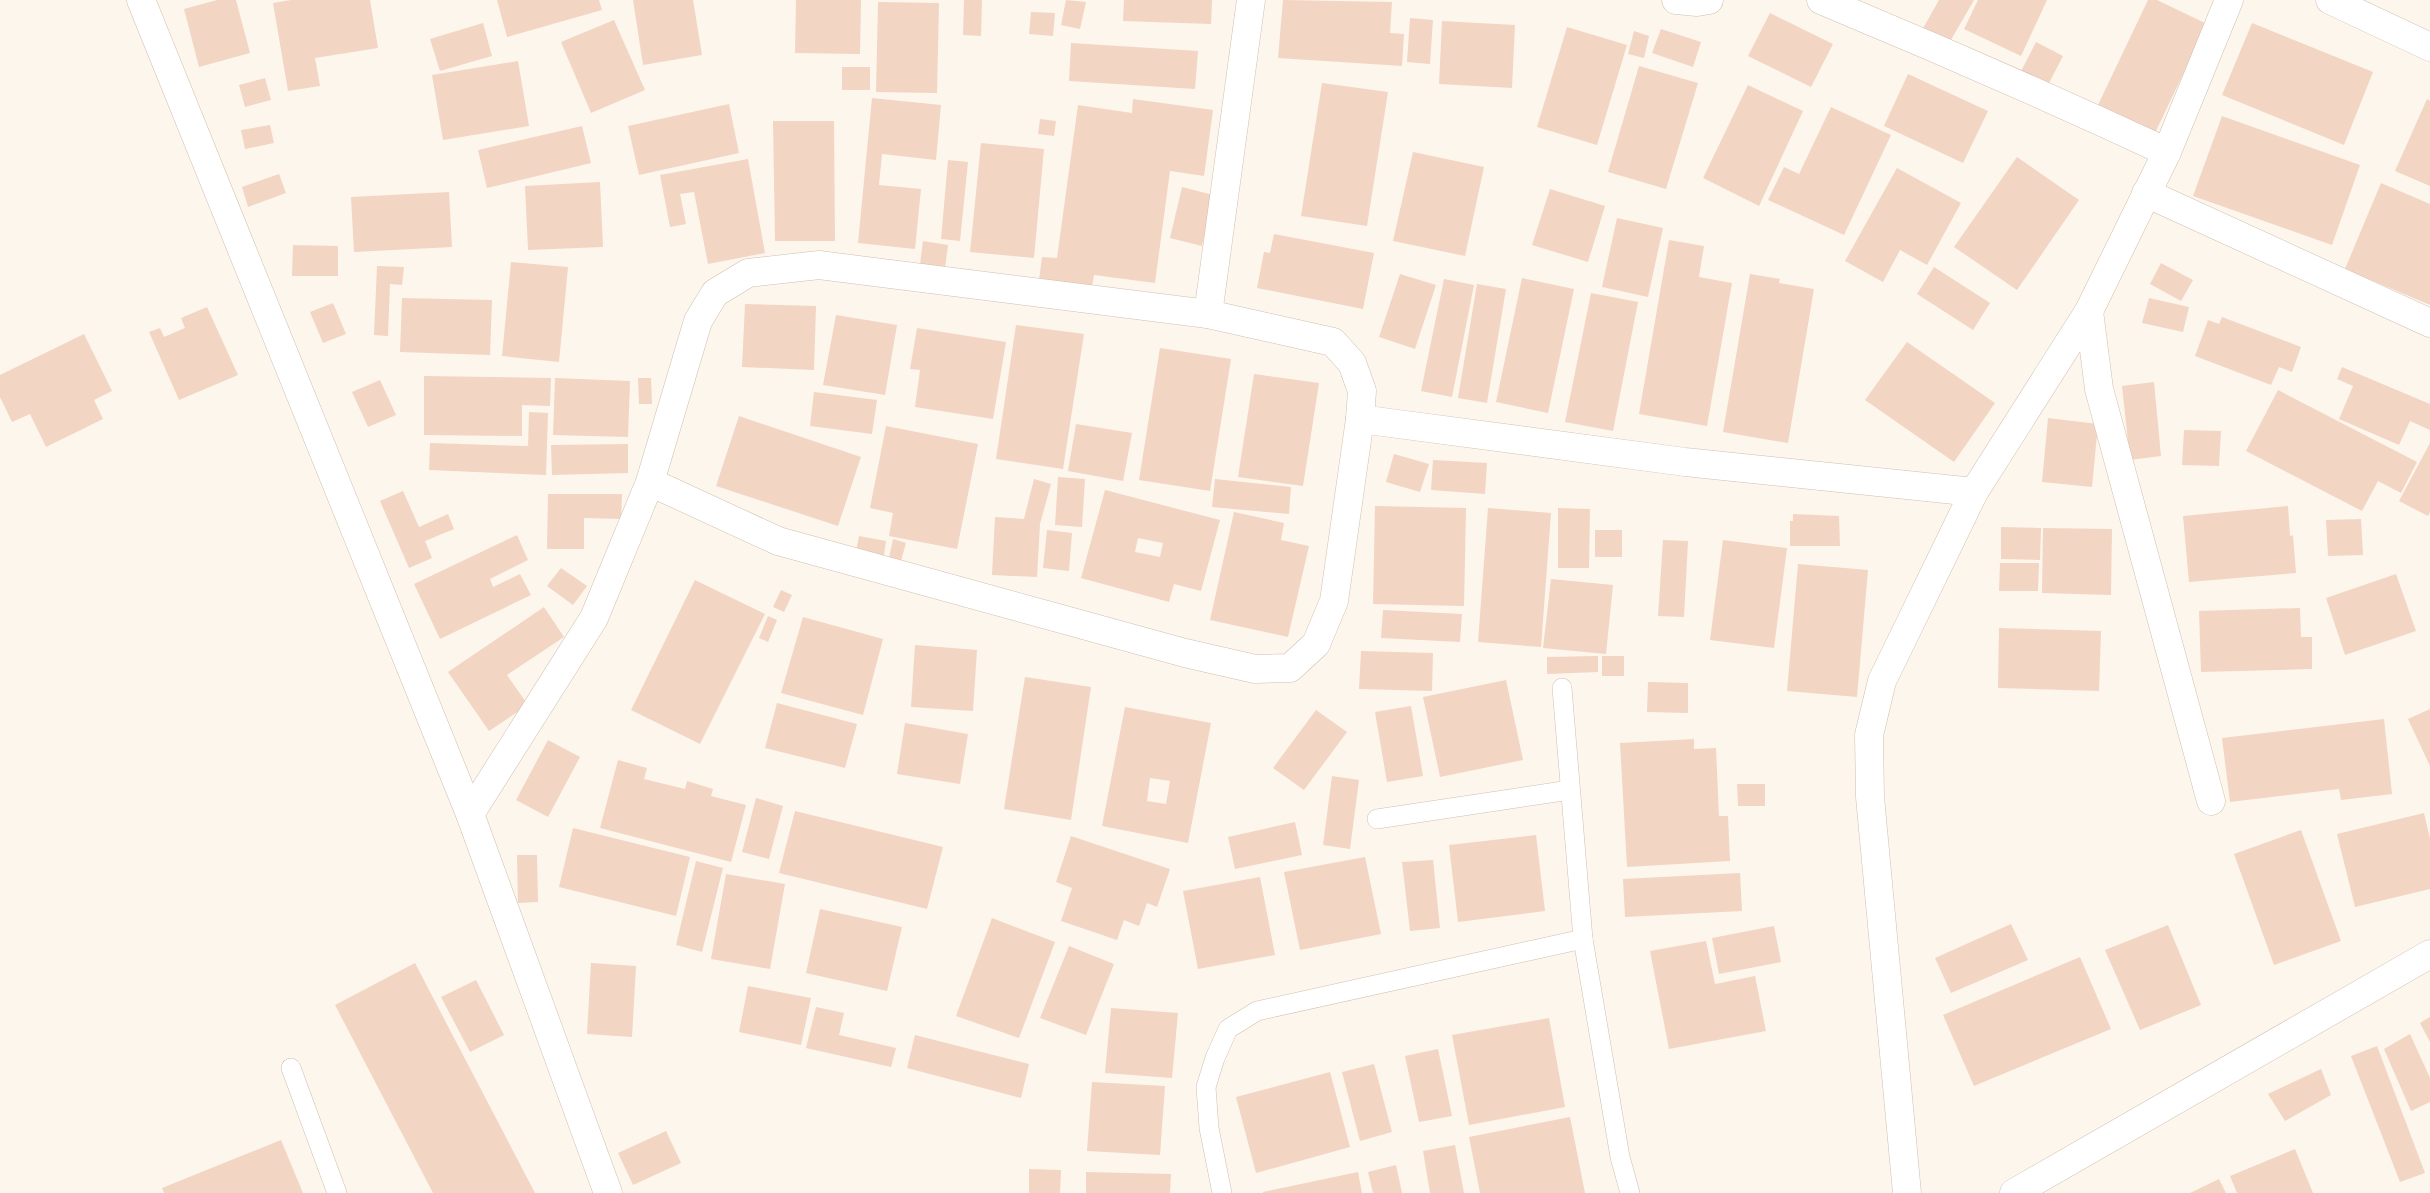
<svg xmlns="http://www.w3.org/2000/svg" width="2430" height="1193" viewBox="0 0 2430 1193" font-family="'Golos Text',sans-serif">
	<style>
		.building { fill: #f3d5c3; fill-rule: evenodd }
		.lines { fill: none; stroke-linecap: round; stroke-linejoin: round }
		.service-casing { stroke: #d1beb0; stroke-width: 20 }
		.minor-casing { stroke: #d1beb0; stroke-width: 29 }
		.tertiary-casing { stroke: #d1beb0; stroke-width: 29 }
		.service { stroke: #fff; stroke-width: 19 }
		.minor { stroke: #fff; stroke-width: 28 }
		.tertiary { stroke: #fff; stroke-width: 28 }
	</style>
	<rect width="100%" height="100%" fill="#fdf6ec"/>
	<!-- building -->
	<g class="building">
		<path d="M217,0H236L250,53L199,67L184,9Z"/>
		<path d="M291,0H370L378,48L315,58L320,86L288,91L273,3Z"/>
		<path d="M497,0H599L602,10L507,37Z"/>
		<path d="M633,0H693L702,55L643,65Z"/>
		<path d="M796,0H861L860,54L795,53Z"/>
		<path d="M964,0H982L981,36L963,35Z"/>
		<path d="M1066,0L1086,2L1080,29L1061,25Z"/>
		<path d="M1124,0H1212L1211,24L1123,21Z"/>
		<path d="M1283,0L1392,2L1390,33L1404,34L1402,66L1278,58Z"/>
		<path d="M1939,0H1974L1948,45L1922,30Z"/>
		<path d="M1978,0H2047L2021,56L1964,29Z"/>
		<path d="M2148,0H2157L2207,24L2155,133L2097,107Z"/>
		<path d="M878,2L939,3L937,93L876,92Z"/>
		<path d="M1031,12L1055,13L1053,36L1029,34Z"/>
		<path d="M1770,13L1833,44L1811,87L1748,56Z"/>
		<path d="M1410,18L1433,20L1430,64L1407,62Z"/>
		<path d="M614,20L645,90L591,113L561,42Z"/>
		<path d="M1442,21L1515,25L1512,88L1439,84Z"/>
		<path d="M483,23L492,56L440,71L430,39Z"/>
		<path d="M2252,23L2373,72L2344,145L2222,95Z"/>
		<path d="M1567,27L1627,45L1597,145L1537,127Z"/>
		<path d="M1661,29L1701,42L1693,67L1652,53Z"/>
		<path d="M1634,31L1649,36L1644,58L1628,54Z"/>
		<path d="M2036,42L2063,56L2045,91L2018,77Z"/>
		<path d="M1071,43L1198,51L1195,89L1069,81Z"/>
		<path d="M518,61L529,126L443,140L432,75Z"/>
		<path d="M1639,66L1698,83L1666,189L1608,172Z"/>
		<rect x="842" y="67" width="28" height="23"/>
		<path d="M1908,74L1988,111L1963,163L1884,126Z"/>
		<path d="M265,78L271,100L245,107L239,85Z"/>
		<path d="M1322,83L1388,92L1367,226L1301,216Z"/>
		<path d="M1748,85L1803,111L1759,206L1703,178Z"/>
		<path d="M872,98L941,105L936,160L882,154L879,185L921,189L915,249L858,243Z"/>
		<path d="M1133,99L1213,110L1204,176L1170,171L1155,283L1094,275L1092,287L1039,280L1042,257L1057,258L1078,105L1132,113Z"/>
		<path d="M2427,99L2430,101V186L2395,171Z"/>
		<path d="M729,104L739,153L639,175L628,126Z"/>
		<path d="M1831,107L1891,135L1844,235L1768,200L1784,167L1799,174Z"/>
		<path d="M2222,116L2360,165L2332,245L2193,196Z"/>
		<path d="M1040,119L1056,121L1054,136L1038,134Z"/>
		<path d="M773,121H834L835,241H775Z"/>
		<path d="M270,125L274,143L245,149L241,130Z"/>
		<path d="M582,126L591,163L487,188L478,150Z"/>
		<path d="M981,143L1044,149L1034,258L970,252Z"/>
		<path d="M1413,152L1484,167L1465,256L1393,241Z"/>
		<path d="M2017,157L2079,200L2017,290L1954,247Z"/>
		<path d="M748,159L765,253L708,264L694,192L680,194L686,224L670,227L660,175Z"/>
		<path d="M948,160L968,162L960,241L941,239Z"/>
		<path d="M1897,168L1961,203L1927,265L1900,250L1883,282L1845,261Z"/>
		<path d="M279,174L286,193L248,207L242,187Z"/>
		<path d="M600,182L603,247L528,250L525,186Z"/>
		<path d="M2381,183L2430,204V305L2345,269Z"/>
		<path d="M1182,187L1213,195L1202,246L1170,238Z"/>
		<path d="M1550,189L1605,206L1588,262L1532,245Z"/>
		<path d="M449,192L452,247L354,252L351,197Z"/>
		<path d="M1617,218L1663,228L1648,297L1602,287Z"/>
		<path d="M1274,234L1374,253L1363,309L1257,288L1264,252L1270,253Z"/>
		<path d="M1669,240L1704,246L1699,277L1732,283L1707,426L1639,414Z"/>
		<path d="M923,241L948,245L944,276L919,272Z"/>
		<path d="M293,245L338,246V276H292Z"/>
		<path d="M511,262L568,267L559,362L502,356Z"/>
		<path d="M2161,263L2193,280L2181,301L2150,284Z"/>
		<path d="M377,266L404,267L402,285L390,284L388,336L374,335Z"/>
		<path d="M1934,267L1990,303L1973,330L1917,294Z"/>
		<path d="M1400,274L1436,285L1415,349L1379,337Z"/>
		<path d="M1750,274L1780,279L1779,283L1814,289L1788,443L1723,432Z"/>
		<path d="M1522,278L1574,289L1548,413L1496,402Z"/>
		<path d="M1444,279L1474,285L1452,397L1421,391Z"/>
		<path d="M1477,284L1506,289L1487,403L1458,398Z"/>
		<path d="M1591,293L1638,302L1613,431L1565,422Z"/>
		<path d="M402,298L492,300L490,355L400,352Z"/>
		<path d="M2149,298L2189,307L2183,332L2142,323Z"/>
		<path d="M333,303L346,334L323,343L310,312Z"/>
		<path d="M745,304L816,306L814,370L742,367Z"/>
		<path d="M207,307L238,375L179,400L149,332L160,328L164,337L185,328L181,318Z"/>
		<path d="M836,315L897,325L885,395L823,385Z"/>
		<path d="M2222,317L2301,347L2292,372L2279,367L2271,385L2195,356L2208,320L2219,324Z"/>
		<path d="M1016,325L1084,334L1063,469L996,459Z"/>
		<path d="M917,328L1006,342L993,419L915,407L920,370L910,369Z"/>
		<path d="M84,334L112,391L94,400L103,419L46,447L30,414L12,422L0,397V375Z"/>
		<path d="M1907,342L1995,403L1954,462L1865,400Z"/>
		<path d="M1160,348L1231,359L1210,491L1139,480Z"/>
		<path d="M2342,367L2430,404V430L2410,421L2399,445L2339,419L2353,386L2337,379Z"/>
		<path d="M1254,374L1319,383L1303,486L1238,477Z"/>
		<path d="M424,376L551,378L550,406L522,405V436L424,435Z"/>
		<path d="M555,378L630,381L628,437L553,435Z"/>
		<path d="M638,378H651L652,404H639Z"/>
		<path d="M380,380L396,415L368,427L352,392Z"/>
		<path d="M2154,382L2161,456L2130,460L2122,386Z"/>
		<path d="M2278,390L2417,462L2401,493L2378,481L2362,511L2246,451Z"/>
		<path d="M814,392L877,400L872,434L810,426Z"/>
		<path d="M529,412L548,413L546,475L429,470L430,443L528,446Z"/>
		<path d="M739,416L861,457L838,526L716,486Z"/>
		<path d="M2048,418L2098,424L2092,487L2042,482Z"/>
		<path d="M1076,424L1132,433L1123,481L1068,471Z"/>
		<path d="M886,426L978,444L957,549L889,536L893,513L870,508Z"/>
		<path d="M2184,430L2221,431L2219,466L2182,465Z"/>
		<path d="M2430,443V512L2428,516L2399,501Z"/>
		<path d="M628,444V473L552,475L551,445Z"/>
		<path d="M1394,454L1429,464L1420,492L1386,482Z"/>
		<path d="M1433,460L1487,463L1485,494L1431,490Z"/>
		<path d="M1058,477L1085,479L1082,527L1055,525Z"/>
		<path d="M1034,479L1051,484L1040,524L1037,577L992,575L995,517L1024,519Z"/>
		<path d="M1215,479L1291,487L1289,514L1212,507Z"/>
		<path d="M1105,490L1220,520L1201,591L1174,584L1169,602L1081,578ZM1138,538L1163,543L1160,557L1135,552Z"/>
		<path d="M403,491L419,527L448,514L454,529L425,541L432,558L409,568L380,501Z"/>
		<path d="M548,494H622L621,519L584,518V549H547Z"/>
		<path d="M1375,506L1466,508L1464,606L1373,604Z"/>
		<path d="M2288,506L2290,536L2293,535L2296,573L2189,582L2183,516Z"/>
		<path d="M1488,508L1551,513L1541,647L1478,642Z"/>
		<path d="M1558,508L1590,509L1589,568H1558Z"/>
		<path d="M1234,512L1284,523L1281,540L1309,546L1288,637L1210,620Z"/>
		<path d="M1793,514L1839,516L1840,546H1790V521H1793Z"/>
		<path d="M2361,519L2363,555L2328,556L2326,520Z"/>
		<path d="M2001,527L2041,528L2040,560L2001,559Z"/>
		<path d="M2043,528L2112,529L2111,595L2042,593Z"/>
		<path d="M1047,530L1072,533L1069,571L1043,568Z"/>
		<rect x="1595" y="530" width="27" height="27"/>
		<path d="M517,535L528,560L490,579L493,587L520,574L531,595L440,639L414,584Z"/>
		<path d="M859,536L886,541L884,555L856,551Z"/>
		<path d="M893,539L906,543L901,561L889,558Z"/>
		<path d="M1663,540L1688,541L1684,617L1658,616Z"/>
		<path d="M1723,540L1787,548L1774,648L1710,640Z"/>
		<path d="M2000,563H2039L2038,591H1999Z"/>
		<path d="M1798,564L1868,570L1857,697L1787,691Z"/>
		<path d="M561,568L587,586L573,605L547,586Z"/>
		<path d="M2396,574L2416,631L2345,655L2326,598Z"/>
		<path d="M1551,579L1613,585L1606,654L1543,648Z"/>
		<path d="M695,580L765,614L700,744L631,710Z"/>
		<path d="M781,590L792,595L784,612L773,607Z"/>
		<path d="M544,607L564,637L507,675L528,705L489,731L448,672Z"/>
		<path d="M2300,608L2301,637H2312V669L2201,672L2199,611Z"/>
		<path d="M1383,610L1462,614L1460,642L1381,638Z"/>
		<path d="M768,616L777,620L768,642L759,638Z"/>
		<path d="M803,617L883,639L863,715L781,693Z"/>
		<path d="M1999,628L2101,631L2099,691L1998,688Z"/>
		<path d="M915,645L977,650L973,711L911,707Z"/>
		<path d="M1361,651L1433,653L1432,691L1359,689Z"/>
		<path d="M1598,656V672L1547,674V657Z"/>
		<rect x="1602" y="656" width="22" height="20"/>
		<path d="M1025,677L1091,687L1071,820L1004,809Z"/>
		<path d="M1506,680L1523,760L1440,777L1423,697Z"/>
		<path d="M1648,682L1688,683V713L1647,712Z"/>
		<path d="M777,703L857,724L845,768L765,748Z"/>
		<path d="M1411,706L1423,776L1387,782L1375,712Z"/>
		<path d="M1125,707L1211,723L1188,843L1102,826ZM1150,778L1170,781L1166,804L1147,801Z"/>
		<path d="M2430,709V766L2408,719Z"/>
		<path d="M1316,710L1347,732L1304,790L1273,768Z"/>
		<path d="M2384,719L2392,794L2341,800L2339,789L2230,802L2222,738Z"/>
		<path d="M905,723L968,734L960,784L897,774Z"/>
		<path d="M1694,739V749L1716,748L1719,816H1728L1730,861L1627,867L1620,743Z"/>
		<path d="M548,740L580,757L548,817L516,800Z"/>
		<path d="M618,760L647,768L644,779L685,789L687,781L713,789L711,796L746,805L731,862L600,828Z"/>
		<path d="M1332,776L1359,780L1350,849L1323,845Z"/>
		<path d="M1737,784H1765V806H1738Z"/>
		<path d="M756,798L783,806L769,859L742,852Z"/>
		<path d="M795,811L943,847L927,909L779,873Z"/>
		<path d="M2424,813L2430,839V889L2355,907L2337,834Z"/>
		<path d="M1295,822L1302,855L1235,869L1228,837Z"/>
		<path d="M573,828L690,857L676,916L559,887Z"/>
		<path d="M2301,830L2341,941L2274,965L2234,854Z"/>
		<path d="M1536,835L1545,911L1458,922L1449,845Z"/>
		<path d="M1071,836L1170,869L1157,907L1147,903L1139,926L1124,920L1117,940L1061,921L1072,888L1056,882Z"/>
		<path d="M517,855H537L538,902L518,903Z"/>
		<path d="M1365,857L1381,934L1300,950L1284,872Z"/>
		<path d="M1433,860L1440,928L1410,931L1402,862Z"/>
		<path d="M696,861L723,868L702,952L676,945Z"/>
		<path d="M1740,873L1742,911L1625,917L1623,879Z"/>
		<path d="M726,874L785,884L770,969L711,959Z"/>
		<path d="M1260,877L1275,955L1198,969L1183,891Z"/>
		<path d="M820,909L902,927L887,991L806,973Z"/>
		<path d="M992,918L1055,942L1019,1038L956,1016Z"/>
		<path d="M2011,924L2028,960L1951,993L1935,958Z"/>
		<path d="M2168,925L2201,1005L2140,1030L2105,950Z"/>
		<path d="M1774,926L1781,962L1719,974L1712,938Z"/>
		<path d="M1706,941L1715,984L1755,976L1766,1031L1669,1049L1650,951Z"/>
		<path d="M1069,946L1114,964L1086,1035L1040,1018Z"/>
		<path d="M2080,957L2111,1029L1974,1086L1943,1015Z"/>
		<path d="M415,963L535,1193H433L335,1005Z"/>
		<path d="M591,963L636,966L632,1037L587,1034Z"/>
		<path d="M476,980L504,1035L470,1052L441,997Z"/>
		<path d="M748,986L811,998L801,1045L739,1032Z"/>
		<path d="M816,1007L844,1013L839,1035L896,1048L891,1067L806,1048Z"/>
		<path d="M1111,1008L1178,1013L1172,1078L1105,1073Z"/>
		<path d="M2430,1017V1042L2420,1023Z"/>
		<path d="M1549,1018L1565,1107L1469,1125L1452,1035Z"/>
		<path d="M2410,1034L2430,1078V1102L2411,1111L2384,1049Z"/>
		<path d="M915,1035L1029,1064L1021,1098L907,1068Z"/>
		<path d="M2377,1046L2425,1173L2400,1182L2351,1056Z"/>
		<path d="M1438,1049L1452,1116L1419,1122L1405,1056Z"/>
		<path d="M1374,1064L1392,1132L1360,1141L1342,1072Z"/>
		<path d="M2321,1069L2331,1095L2285,1121L2268,1094Z"/>
		<path d="M1330,1072L1350,1147L1256,1173L1236,1097Z"/>
		<path d="M1092,1082L1165,1086L1160,1155L1087,1151Z"/>
		<path d="M1570,1117L1585,1193H1480L1469,1137Z"/>
		<path d="M666,1131L681,1163L633,1185L618,1153Z"/>
		<path d="M281,1140L303,1193H164L162,1188Z"/>
		<path d="M1455,1145L1464,1193H1430L1423,1151Z"/>
		<path d="M2295,1149L2313,1193H2237L2230,1176Z"/>
		<path d="M1396,1165L1402,1193H1373L1368,1172Z"/>
		<path d="M1029,1169L1061,1170L1060,1193H1029Z"/>
		<path d="M1086,1172L1171,1174L1170,1193H1086Z"/>
		<path d="M1358,1172L1362,1193H1263V1192Z"/>
		<path d="M2219,1179L2226,1193H2190Z"/>
	</g>
	<g class="lines">
		<defs>
			<g id="service">
				<path d="M1562,688L1583,939L1620,1157L1630,1193"/>
				<path d="M1377,819L1570,790"/>
				<path d="M291,1068L337,1193"/>
				<path d="M1222,1193L1209,1128L1206,1087L1215,1058L1228,1029L1257,1011L1583,939"/>
			</g>
			<g id="minor">
				<path d="M1676,0L1697,2L1709,0"/>
				<path d="M1821,0C1937,48 2053,99 2167,152"/>
				<path d="M2330,0L2430,47"/>
				<path d="M2146,193L2430,323"/>
				<path d="M2089,311L2099,389L2211,801"/>
				<path d="M1208,314L1251,0"/>
				<path d="M1360,419L1685,462L1974,492"/>
				<path d="M470,814L594,618L650,482L698,321L715,293L748,273L819,265L1208,314L1333,342L1352,363L1362,391L1360,419L1334,601L1316,644L1290,668L1255,669L1185,653L778,541L650,482"/>
				<path d="M1907,1193L1870,797L1869,735L1882,681L1974,492L2089,311L2167,152L2229,0"/>
			</g>
			<g id="tertiary">
				<path d="M141,0L470,814L608,1193"/>
				<path d="M2014,1193L2430,954"/>
			</g>
		</defs>
		<!-- service casing -->
		<use href="#service" class="service-casing"/>
		<!-- minor casing -->
		<use href="#minor" class="minor-casing"/>
		<!-- tertiary casing -->
		<use href="#tertiary" class="tertiary-casing"/>
		<!-- service -->
		<use href="#service" class="service"/>
		<!-- minor -->
		<use href="#minor" class="minor"/>
		<!-- tertiary -->
		<use href="#tertiary" class="tertiary"/>
	</g>
</svg>
